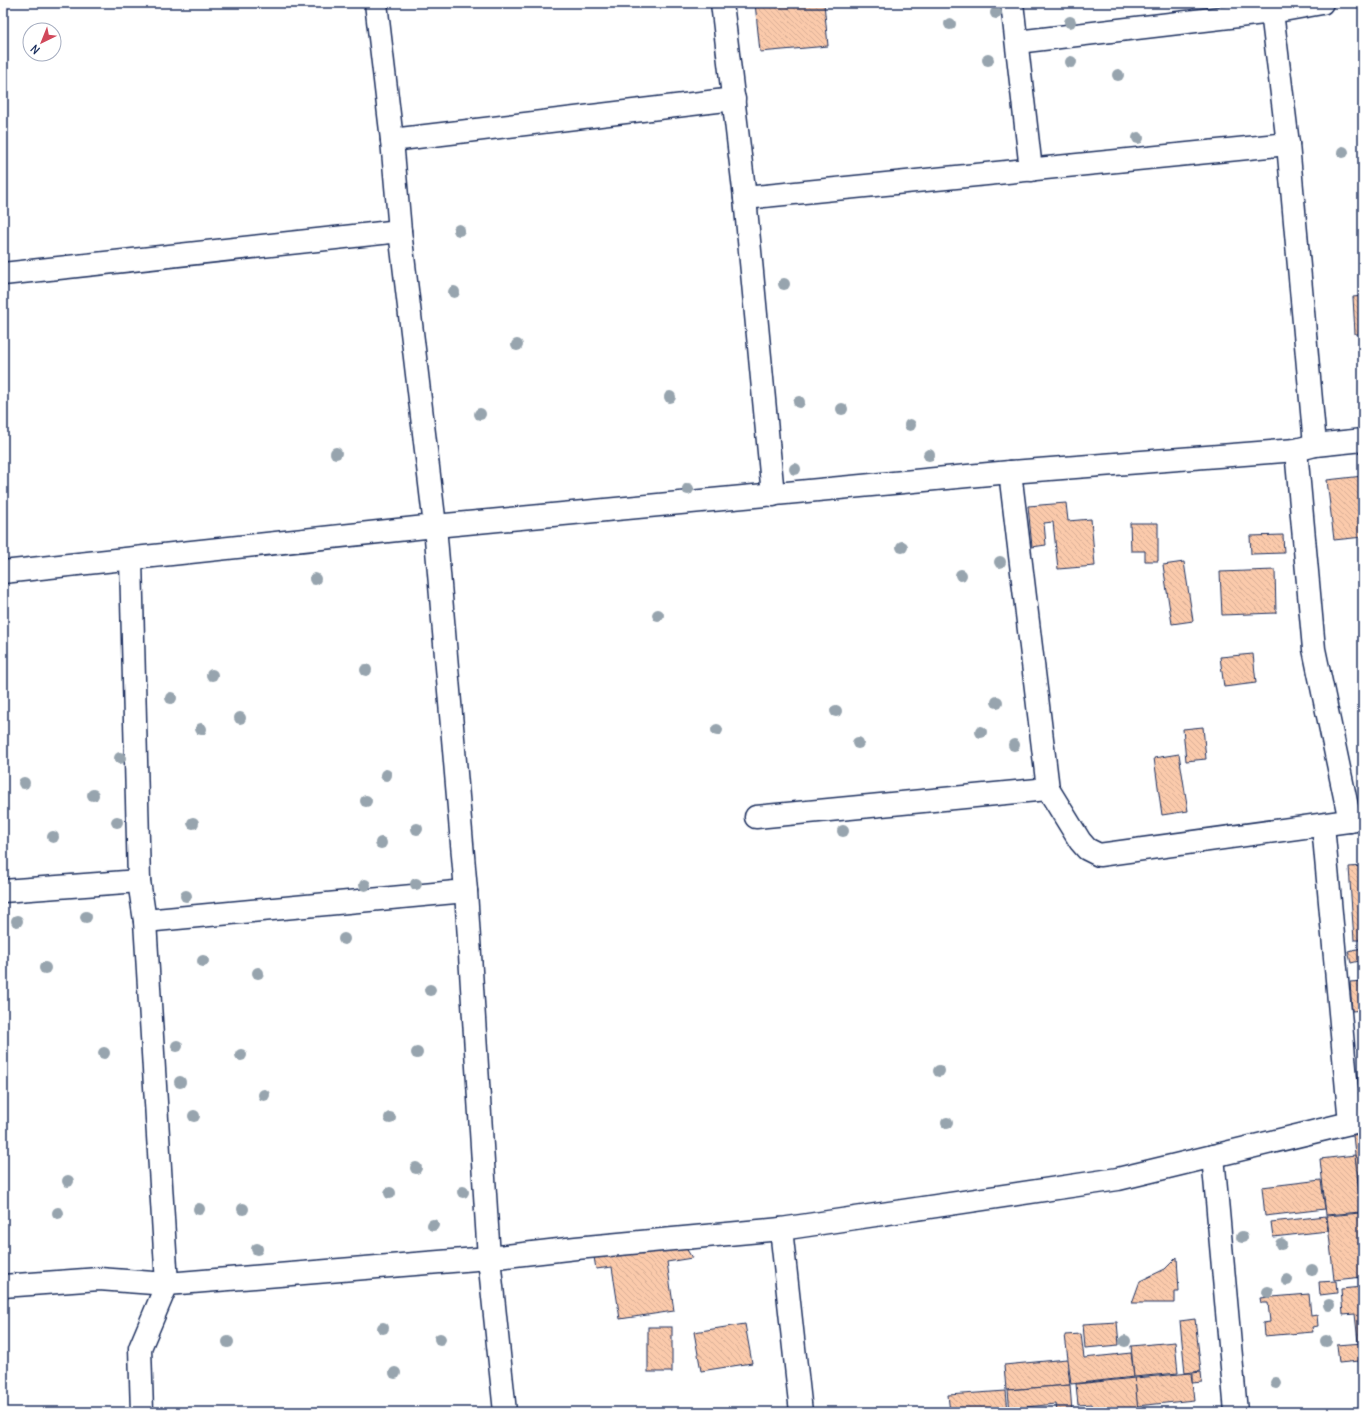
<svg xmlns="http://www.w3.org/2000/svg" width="1366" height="1415" viewBox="0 0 1366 1415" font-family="Delius,sans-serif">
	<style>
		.building { fill: url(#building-back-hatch); stroke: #1b2f5e }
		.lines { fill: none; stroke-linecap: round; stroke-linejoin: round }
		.minor-casing { stroke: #1b2f5e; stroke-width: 25 }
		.minor { stroke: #fff; stroke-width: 22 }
		.tree { fill: #97a4ae }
	</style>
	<defs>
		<pattern id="building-back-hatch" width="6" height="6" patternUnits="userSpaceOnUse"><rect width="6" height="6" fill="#fbcaab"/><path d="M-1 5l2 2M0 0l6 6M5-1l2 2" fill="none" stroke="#d7ae96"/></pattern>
	</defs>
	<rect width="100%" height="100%" fill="#fff"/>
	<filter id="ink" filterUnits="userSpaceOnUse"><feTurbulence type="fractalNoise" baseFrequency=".025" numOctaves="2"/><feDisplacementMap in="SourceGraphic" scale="8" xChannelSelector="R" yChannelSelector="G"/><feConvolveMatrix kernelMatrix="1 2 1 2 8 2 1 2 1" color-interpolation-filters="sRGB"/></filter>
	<g filter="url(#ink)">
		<!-- building -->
		<g class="building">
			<path d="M755,3H824L828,46L760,52Z"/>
			<path d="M1363,296V334H1355L1353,297Z"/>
			<path d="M1363,476V537L1334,540L1327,480Z"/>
			<path d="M1066,503L1068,521L1091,519L1095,566L1058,569L1053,522L1044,523L1046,545L1032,547L1028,506Z"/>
			<path d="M1130,523H1158V561H1145V551H1131Z"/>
			<path d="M1283,535L1284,553L1251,554L1250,536Z"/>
			<path d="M1184,562L1193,621L1172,624L1163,565Z"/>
			<path d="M1275,570L1276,613L1222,615L1220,572Z"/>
			<path d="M1253,654L1256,683L1224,687L1220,657Z"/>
			<path d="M1203,727L1206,759L1186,761L1183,729Z"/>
			<path d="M1179,754L1188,811L1162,815L1154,758Z"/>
			<path d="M1363,866V940H1354L1349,867Z"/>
			<path d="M1362,948L1363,960L1351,963L1348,951Z"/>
			<path d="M1363,981V1010L1352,1011L1350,982Z"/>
			<path d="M1363,1134V1212H1361L1353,1135Z"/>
			<path d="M1355,1155L1361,1212L1326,1215L1320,1159Z"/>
			<path d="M1321,1180L1325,1209L1265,1216L1262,1187Z"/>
			<path d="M1360,1213L1363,1235V1277L1334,1280L1327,1216Z"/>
			<path d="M1326,1216L1328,1231L1273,1237L1271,1222Z"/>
			<path d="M683,1243L692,1258L667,1262L674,1311L620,1319L612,1267L596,1269L594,1257Z"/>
			<path d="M1177,1257L1179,1292H1175V1303H1132L1140,1281L1165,1269Z"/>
			<path d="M1336,1281L1337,1293L1320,1295L1319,1282Z"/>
			<path d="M1363,1287V1342H1358L1355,1314L1343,1315L1341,1289Z"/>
			<path d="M1309,1294L1311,1316L1317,1315L1318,1326L1312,1327L1313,1332L1264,1336L1263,1323L1270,1322L1268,1303H1261L1260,1298Z"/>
			<path d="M1195,1319L1201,1371L1185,1373L1180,1321Z"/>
			<path d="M1117,1322L1119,1345L1085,1348L1083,1324Z"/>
			<path d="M745,1324L752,1363L701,1371L694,1332Z"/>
			<rect x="648" y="1327" width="24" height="45"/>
			<path d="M1081,1334L1084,1358L1131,1353L1134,1377L1071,1384L1065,1335Z"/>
			<path d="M1175,1342L1178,1373L1134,1377L1131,1346Z"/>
			<path d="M1363,1343V1382H1361L1359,1361L1339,1363L1337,1345Z"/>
			<path d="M1067,1359L1070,1385L1006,1390L1004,1365Z"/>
			<path d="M1201,1372L1202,1382L1192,1383V1373Z"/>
			<path d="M1191,1373L1194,1400L1137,1406L1135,1378Z"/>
			<path d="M1135,1378L1138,1412H1093L1092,1404L1078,1405L1076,1384Z"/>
			<path d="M1070,1385L1072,1412H1057L1056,1404L1026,1407V1412H1010L1008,1390Z"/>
			<path d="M1006,1391L1008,1412H950L948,1395Z"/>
		</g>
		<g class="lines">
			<defs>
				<g id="minor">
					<path d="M376,3L392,140L400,231L435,526L466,891L489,1258L505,1412"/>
					<path d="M722,3L745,198L773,495"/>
					<path d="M1012,3L1031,170"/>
					<path d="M1272,12L1288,144L1315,445"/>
					<path d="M1017,42L1272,12L1322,3"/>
					<path d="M392,140L734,99"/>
					<path d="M745,198L1288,144"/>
					<path d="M3,274L400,231"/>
					<path d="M1296,450L1314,649L1350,821"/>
					<path d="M1010,472L1048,789L1080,841L1087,849L1099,855L1363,819"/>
					<path d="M131,559L139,881L145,921L167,1284L140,1348L142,1412"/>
					<path d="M3,572L435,526L1010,472L1296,450L1315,445L1363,440"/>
					<path d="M756,817L1048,789"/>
					<path d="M1323,825L1350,1123"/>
					<path d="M3,891L139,881"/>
					<path d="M145,921L466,891"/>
					<path d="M1213,1156L1236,1412"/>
					<path d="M781,1229L801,1412"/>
					<path d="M3,1286L99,1279L167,1284L489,1258L576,1248L781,1229L1118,1179L1350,1123L1363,1121"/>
				</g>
			</defs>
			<!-- minor casing -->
			<use href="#minor" class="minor-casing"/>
			<!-- minor -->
			<use href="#minor" class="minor"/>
		</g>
		<!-- trees -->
		<g class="tree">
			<circle cx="996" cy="13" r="6"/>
			<circle cx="1070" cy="22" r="6"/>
			<circle cx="950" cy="24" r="6"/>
			<circle cx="988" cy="60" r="6"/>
			<circle cx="1071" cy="62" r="6"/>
			<circle cx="1118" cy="75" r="6"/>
			<circle cx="1138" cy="138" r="6"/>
			<circle cx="1343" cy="152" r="6"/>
			<circle cx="459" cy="230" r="6"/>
			<circle cx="784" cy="284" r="6"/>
			<circle cx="454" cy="292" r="6"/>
			<circle cx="517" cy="345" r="6"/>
			<circle cx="670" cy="397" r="6"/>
			<circle cx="799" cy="402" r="6"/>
			<circle cx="842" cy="409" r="6"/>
			<circle cx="480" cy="414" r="6"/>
			<circle cx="910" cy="425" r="6"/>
			<circle cx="336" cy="453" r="6"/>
			<circle cx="929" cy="455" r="6"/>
			<circle cx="795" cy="469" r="6"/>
			<circle cx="688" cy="489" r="6"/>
			<circle cx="902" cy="547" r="6"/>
			<circle cx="1000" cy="562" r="6"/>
			<circle cx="961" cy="575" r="6"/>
			<circle cx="315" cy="579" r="6"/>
			<circle cx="658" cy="615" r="6"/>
			<circle cx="366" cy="670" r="6"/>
			<circle cx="212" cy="675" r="6"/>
			<circle cx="171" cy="698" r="6"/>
			<circle cx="997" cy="702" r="6"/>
			<circle cx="836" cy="711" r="6"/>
			<circle cx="240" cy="718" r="6"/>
			<circle cx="201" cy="729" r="6"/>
			<circle cx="717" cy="730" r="6"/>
			<circle cx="981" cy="732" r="6"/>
			<circle cx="858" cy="743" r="6"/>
			<circle cx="1014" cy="745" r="6"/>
			<circle cx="120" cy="758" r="6"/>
			<circle cx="386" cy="775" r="6"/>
			<circle cx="24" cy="783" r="6"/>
			<circle cx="93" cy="795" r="6"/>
			<circle cx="366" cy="801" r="6"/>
			<circle cx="117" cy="822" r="6"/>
			<circle cx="193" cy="823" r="6"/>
			<circle cx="417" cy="829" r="6"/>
			<circle cx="843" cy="831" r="6"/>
			<circle cx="53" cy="837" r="6"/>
			<circle cx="381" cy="843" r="6"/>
			<circle cx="416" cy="884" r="6"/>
			<circle cx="365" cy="885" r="6"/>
			<circle cx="186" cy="896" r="6"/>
			<circle cx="86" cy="917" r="6"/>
			<circle cx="17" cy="921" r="6"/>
			<circle cx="344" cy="939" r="6"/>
			<circle cx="203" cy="961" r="6"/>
			<circle cx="45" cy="968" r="6"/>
			<circle cx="258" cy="973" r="6"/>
			<circle cx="430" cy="990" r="6"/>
			<circle cx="177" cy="1046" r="6"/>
			<circle cx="104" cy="1053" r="6"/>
			<circle cx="417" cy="1053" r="6"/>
			<circle cx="241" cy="1055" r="6"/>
			<circle cx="939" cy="1071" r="6"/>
			<circle cx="180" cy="1082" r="6"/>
			<circle cx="264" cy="1095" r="6"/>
			<circle cx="194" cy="1116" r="6"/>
			<circle cx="390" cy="1118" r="6"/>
			<circle cx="947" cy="1123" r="6"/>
			<circle cx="416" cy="1168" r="6"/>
			<circle cx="68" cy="1181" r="6"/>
			<circle cx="463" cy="1192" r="6"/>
			<circle cx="390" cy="1193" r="6"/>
			<circle cx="199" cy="1209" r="6"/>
			<circle cx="243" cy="1209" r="6"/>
			<circle cx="58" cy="1213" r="6"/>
			<circle cx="433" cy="1225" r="6"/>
			<circle cx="1242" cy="1237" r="6"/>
			<circle cx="1281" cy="1244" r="6"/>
			<circle cx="257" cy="1249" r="6"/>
			<circle cx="1312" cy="1270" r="6"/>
			<circle cx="1287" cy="1280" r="6"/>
			<circle cx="1268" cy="1292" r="6"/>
			<circle cx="1329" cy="1305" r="6"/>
			<circle cx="383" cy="1328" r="6"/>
			<circle cx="440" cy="1339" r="6"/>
			<circle cx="1125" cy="1341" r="6"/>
			<circle cx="1326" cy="1341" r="6"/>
			<circle cx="228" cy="1342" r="6"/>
			<circle cx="395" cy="1373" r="6"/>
			<circle cx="1276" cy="1383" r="6"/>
		</g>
	</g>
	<!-- margin -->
	<rect width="1366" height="1415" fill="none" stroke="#fff" stroke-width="16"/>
	<rect x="8" y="8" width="1350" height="1399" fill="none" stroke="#1b2f5e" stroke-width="1.5" filter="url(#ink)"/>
	<!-- north arrow -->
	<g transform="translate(42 42) rotate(223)"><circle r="19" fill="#ffffff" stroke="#a4acbf"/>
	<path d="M0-3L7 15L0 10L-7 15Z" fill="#d1495b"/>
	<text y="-6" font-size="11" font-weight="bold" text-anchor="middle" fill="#1b2f5e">N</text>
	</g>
</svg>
